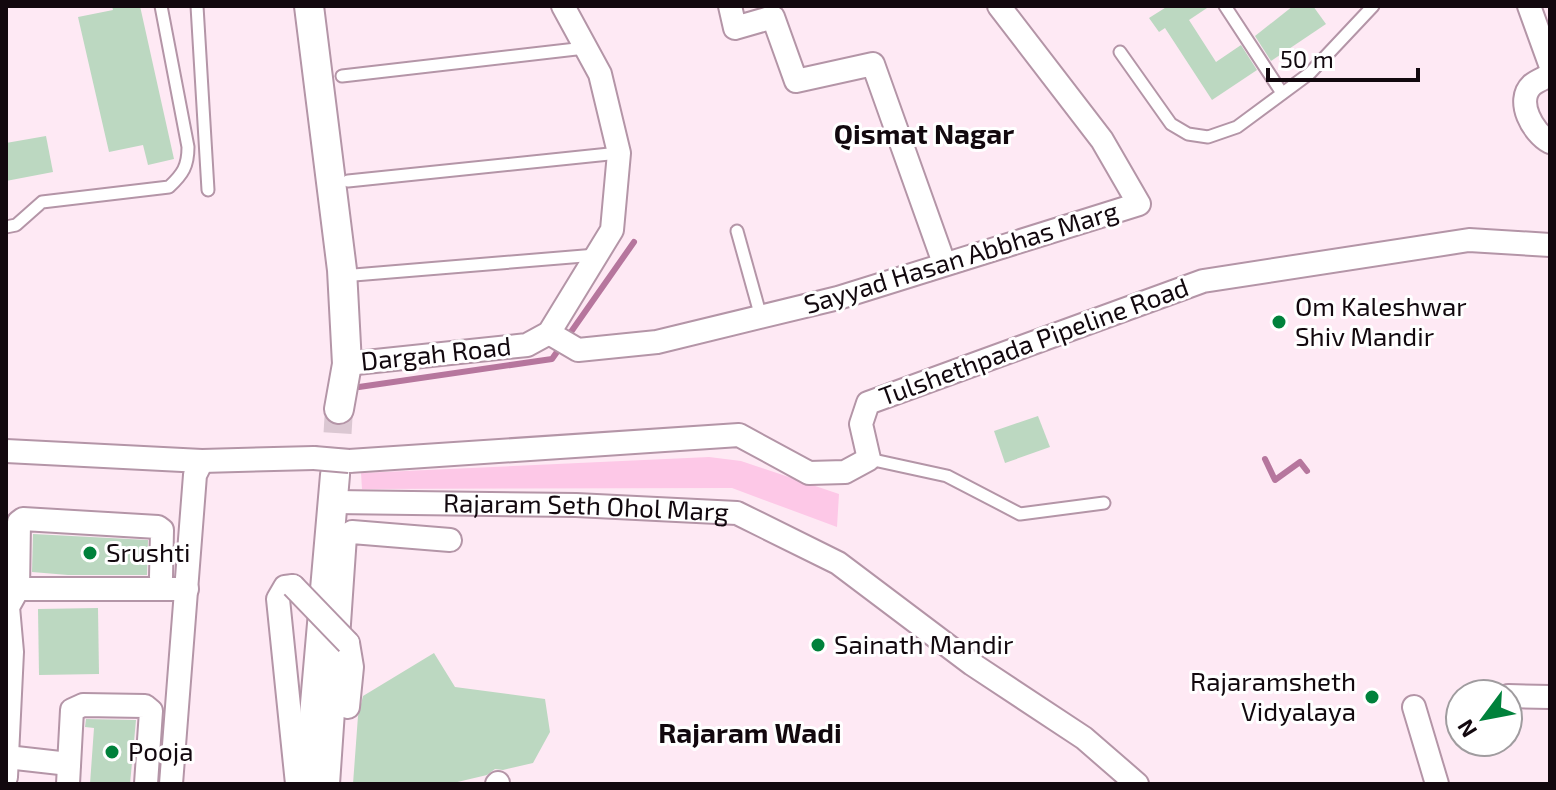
<svg xmlns="http://www.w3.org/2000/svg" width="1556" height="790" viewBox="0 0 1556 790" font-family="'Exo 2',sans-serif">
	<style>
		.green { fill: #fdc8e7 }
		.lines { fill: none; stroke-linecap: round; stroke-linejoin: round }
		.stream { stroke: #b6769d; stroke-width: 6 }
		.building { fill: #bcd8c1 }
		.tertiary-tunnel { stroke: #dbc7d2; stroke-width: 28; stroke-dasharray: 28 14; stroke-linecap: butt }
		.service-casing { stroke: #b495a7; stroke-width: 15 }
		.minor-casing { stroke: #b495a7; stroke-width: 26 }
		.tertiary-casing { stroke: #b495a7; stroke-width: 32 }
		.service { stroke: #fff; stroke-width: 11 }
		.minor { stroke: #fff; stroke-width: 22 }
		.tertiary { stroke: #fff; stroke-width: 28 }
		.minor-bridge-casing { stroke: #b495a7; stroke-width: 26; stroke-linecap: butt }
		.minor-bridge { stroke: #fff; stroke-width: 22 }
		.poi-dot { fill: #00813b; stroke: #fff; stroke-width: 3 }
		.labels { text-anchor: middle; stroke-width: 6; stroke-linejoin: round; paint-order: stroke }
		.street-label { font-size: 26px; fill: #12080e; stroke: #fff }
		.poi-label { font-size: 26px; fill: #12080e; stroke: #fff; text-anchor: start }
		.neighbourhood-label { font-size: 28px; font-weight: bold; fill: #12080e; stroke: #fff }
	</style>
	<rect width="100%" height="100%" fill="#fee9f4"/>
	<!-- green -->
	<path class="green" d="M709,457L741,461L839,494L837,527L732,488L362,489L361,473Z"/>
	<g class="lines">
		<!-- stream -->
		<g class="stream">
			<path d="M359,387L552,359L634,242"/>
			<path d="M1265,459L1275,480L1300,462L1307,471"/>
		</g>
	</g>
	<!-- building -->
	<g class="building">
		<path d="M112,6H140L174,159L148,165L143,145L109,152L78,17L113,10Z"/>
		<path d="M1168,6H1210L1189,20L1216,62L1241,45L1257,70L1212,100L1165,28L1159,32L1149,18Z"/>
		<path d="M1293,6H1313L1326,24L1271,61L1255,36Z"/>
		<path d="M46,136L53,172L6,181V143Z"/>
		<path d="M1038,416L1050,447L1005,463L994,431Z"/>
		<path d="M33,534L148,540L147,575H68L32,572Z"/>
		<path d="M98,608L99,674L39,675L38,609Z"/>
		<path d="M434,653L455,687L545,699L550,732L533,763L503,770L495,769L487,775L449,784H353L358,716L363,696Z"/>
		<path d="M86,719L136,720L130,784H90L94,728L85,727Z"/>
	</g>
	<g class="lines">
		<!-- tertiary-tunnel -->
		<path class="tertiary-tunnel" d="M335,475L339,409"/>
		<defs>
			<g id="service">
				<path d="M197,6L208,190"/>
				<path d="M1225,6L1282,93"/>
				<path d="M1120,52L1171,124L1188,134L1208,137L1237,127L1310,73L1373,6"/>
				<path d="M342,76L585,48"/>
				<path d="M348,181L619,153"/>
				<path d="M6,227L16,225L42,202L169,187C183,174 188,166 188,147L161,6"/>
				<path d="M737,231L761,317"/>
				<path d="M354,275L596,255"/>
				<path d="M869,459L947,476L1020,514L1104,503"/>
			</g>
			<g id="minor">
				<path d="M730,6L735,28L773,17L796,81L873,64L944,263"/>
				<path d="M1529,6L1550,64"/>
				<path d="M1550,75C1545,78 1537,81 1532,85C1515,101 1533,133 1550,142"/>
				<path d="M549,333L578,350L657,342L838,298L1139,204L1102,140L999,6"/>
				<path d="M347,364L527,345L549,333L612,230L619,153L600,74L563,6"/>
				<path d="M6,451L202,461L314,458"/>
				<path d="M349,461L739,435L809,473L845,472L869,459L861,424L868,403L1203,281L1469,240L1550,245"/>
				<path id="s1" d="M334,502L576,505L737,513L838,563L972,664L1084,738L1137,784"/>
				<path d="M293,586L285,587L278,599L297,784"/>
				<path d="M18,589L19,522L23,519L158,527L162,530L161,577"/>
				<path d="M348,643L352,667L348,707"/>
				<path d="M1508,696L1550,697"/>
				<path d="M1414,707L1437,784"/>
				<path d="M7,757L69,764"/>
				<path d="M6,777L12,652L8,607L18,589H187"/>
				<path d="M68,784L72,710L83,705L145,706L151,711L146,784"/>
				<path d="M171,784L195,475L202,461"/>
				<path d="M328,784L345,536L352,532L450,540"/>
				<path d="M497,784L498,783"/>
			</g>
			<g id="tertiary">
				<path d="M309,6L342,270L347,364L339,409"/>
				<path d="M308,784L335,475"/>
			</g>
		</defs>
		<!-- service casing -->
		<use href="#service" class="service-casing"/>
		<!-- minor casing -->
		<use href="#minor" class="minor-casing"/>
		<!-- tertiary casing -->
		<use href="#tertiary" class="tertiary-casing"/>
		<!-- service -->
		<use href="#service" class="service"/>
		<!-- minor -->
		<use href="#minor" class="minor"/>
		<!-- tertiary -->
		<use href="#tertiary" class="tertiary"/>
		<defs>
			<g id="minor-bridge">
				<path d="M314,458L349,461"/>
				<path d="M293,586L348,643"/>
			</g>
		</defs>
		<!-- minor-bridge casing -->
		<use href="#minor-bridge" class="minor-bridge-casing"/>
		<!-- minor-bridge -->
		<use href="#minor-bridge" class="minor-bridge"/>
	</g>
	<!-- markers -->
	<g class="poi-dot">
		<circle cx="1279" cy="322" r="8"/>
		<circle cx="90" cy="553" r="8"/>
		<circle cx="818" cy="645" r="8"/>
		<circle cx="1372" cy="697" r="8"/>
		<circle cx="112" cy="752" r="8"/>
	</g>
	<g class="labels">
		<!-- street labels -->
		<g class="street-label">
			<text transform="translate(961 258) rotate(-17)" y="9">Sayyad Hasan Abbhas Marg</text>
			<text transform="translate(1034 342) rotate(-20)" y="9">Tulshethpada Pipeline Road</text>
			<text transform="translate(436 354) rotate(-6)" y="9">Dargah Road</text>
			<text dy="9" stroke="none"><textPath href="#s1" startOffset="252">Rajaram Seth Ohol Marg</textPath></text>
		</g>
		<!-- poi labels -->
		<g class="poi-label">
			<text x="1295" y="316">Om Kaleshwar<tspan x="1295" dy="30">Shiv Mandir</tspan></text>
			<text x="106" y="562">Srushti</text>
			<text x="834" y="654">Sainath Mandir</text>
			<text x="1356" y="691" text-anchor="end">Rajaramsheth<tspan x="1356" dy="30">Vidyalaya</tspan></text>
			<text x="128" y="761">Pooja</text>
		</g>
		<!-- neighbourhood labels -->
		<g class="neighbourhood-label">
			<text x="924" y="144">Qismat Nagar</text>
			<text x="750" y="743">Rajaram Wadi</text>
		</g>
	</g>
	<!-- border -->
	<rect width="1556" height="790" fill="none" stroke="#12080e" stroke-width="16"/>
	<!-- north arrow -->
	<g transform="translate(1484 718) rotate(238)"><circle r="38" fill="#ffffff" stroke="#a09c9f" stroke-width="2"/>
	<path d="M0-6L14 30L0 20L-14 30Z" fill="#00813b"/>
	<text y="-12" font-size="22" font-weight="bold" text-anchor="middle" fill="#12080e">N</text>
	</g>
	<!-- scale -->
	<path d="M1268 68v12h150v-12" fill="none" stroke="#12080e" stroke-width="4"/>
	<text x="1280" y="68" font-size="24" fill="#12080e" stroke="#ffffff" stroke-width="6" paint-order="stroke">50 m</text>
</svg>
